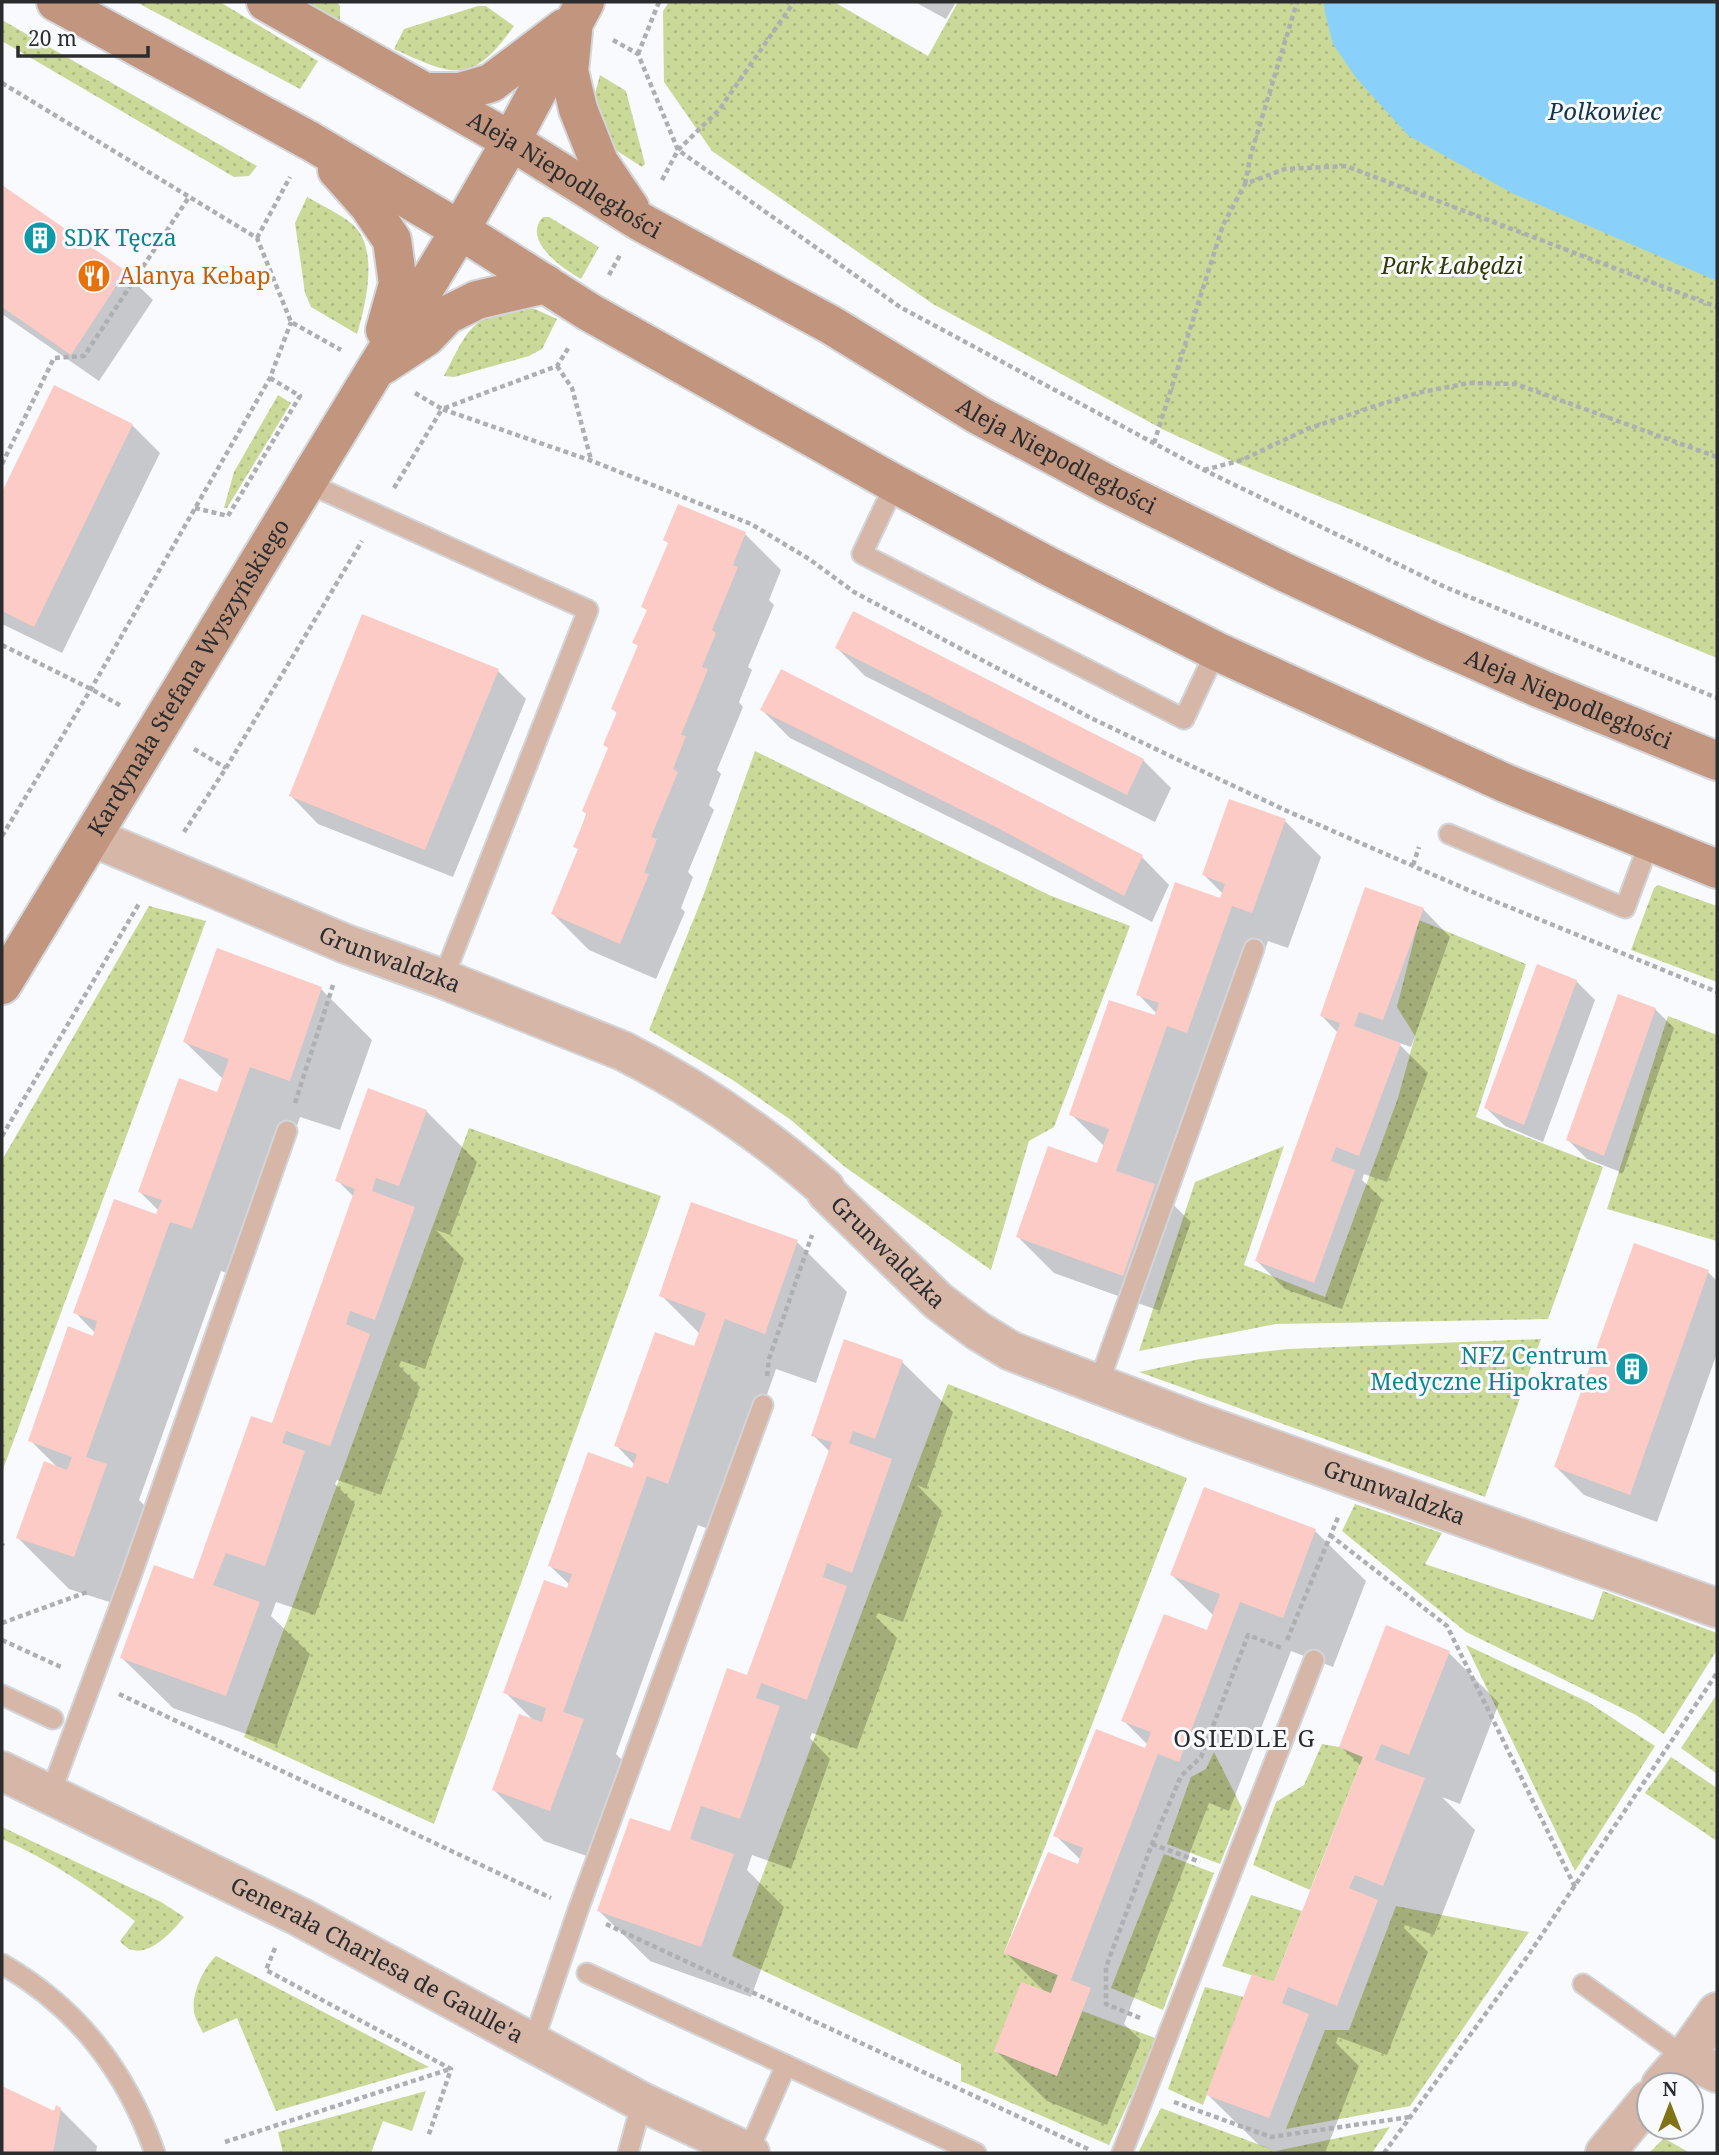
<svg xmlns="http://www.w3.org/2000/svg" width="1719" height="2155" viewBox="0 0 1719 2155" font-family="'Noto Serif',serif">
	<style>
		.grass { fill: url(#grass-dots) }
		.water { fill: #89d0fb }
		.shadow { fill: #0003 }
		.building { fill: #fccbc6 }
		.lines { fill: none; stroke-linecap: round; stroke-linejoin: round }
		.lane-casing { stroke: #d3d5d9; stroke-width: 23 }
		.street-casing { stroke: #d3d5d9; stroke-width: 42 }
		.secondary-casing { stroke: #d3d5d9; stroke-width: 42 }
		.path { stroke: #aeafb2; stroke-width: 4.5; stroke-dasharray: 5 3.5; stroke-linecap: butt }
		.lane { stroke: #d5b6a7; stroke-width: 19 }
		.street { stroke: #d5b6a7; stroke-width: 38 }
		.secondary { stroke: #c2957e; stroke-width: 38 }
		.labels { text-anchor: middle; stroke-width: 6; stroke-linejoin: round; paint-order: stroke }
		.street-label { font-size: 23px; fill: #2b2c2e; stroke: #f8fafe }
		.culture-label { font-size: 23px; fill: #0d838f; stroke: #f8fafe; text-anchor: start }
		.park-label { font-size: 23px; font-style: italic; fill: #333b04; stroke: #f8fafe }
		.food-label { font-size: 23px; fill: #c56008; stroke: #f8fafe; text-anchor: start }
		.water-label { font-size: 24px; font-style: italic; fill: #153547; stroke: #f8fafe }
		.neighbourhood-label { font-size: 24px; letter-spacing: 2px; fill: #2b2c2e; stroke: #f8fafe }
	</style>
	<defs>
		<pattern id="grass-dots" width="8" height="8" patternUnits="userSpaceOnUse" patternTransform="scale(1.75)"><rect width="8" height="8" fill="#cbd998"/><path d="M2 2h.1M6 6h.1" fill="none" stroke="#aeba83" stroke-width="1.8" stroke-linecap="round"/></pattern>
	</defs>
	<rect width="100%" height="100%" fill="#f8fafe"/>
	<!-- grass -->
	<g class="grass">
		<path d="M136,2H220L318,61L300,89Z"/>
		<path d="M307,2H336L340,6V21Z"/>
		<path d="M669,2H834L928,56L958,2H1717V658L1234,462L1164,430L933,304L712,151L664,82L663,11Z"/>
		<path d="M478,6H486L514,26C472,85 455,77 394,49L404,29Z"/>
		<path d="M2,20L257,166L249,176L234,177L2,41Z"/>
		<path d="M600,75L626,91L645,164L642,167L614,149L593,101Z"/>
		<path d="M307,197C321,205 338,213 351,223C380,246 366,304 357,334L311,307L305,293L295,223Z"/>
		<path d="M543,217H549L599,247L581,279C563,269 521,240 543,217Z"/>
		<path d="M517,307L535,309L557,319L542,349L529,356L454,377L444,376C465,336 469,317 517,307Z"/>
		<path d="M278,395L291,403L227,508H224L234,472Z"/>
		<path d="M755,751L1049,895L1130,926L1054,1127L1029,1141L991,1270L845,1167L791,1120L731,1079L649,1030L705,891Z"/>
		<path d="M1658,885L1717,906V982L1631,950L1654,888Z"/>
		<path d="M149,906L206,921L2,1472V1160Z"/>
		<path d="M1419,920L1526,964L1476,1117L1603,1167L1548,1319L1276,1324L1139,1351L1195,1182L1284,1146L1244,1265L1325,1297L1398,1098L1415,1036L1397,1007Z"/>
		<path d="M1668,1016L1717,1035V1241L1607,1209Z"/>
		<path d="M469,1128L661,1196L434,1824L244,1737Z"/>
		<path d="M1541,1339L1485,1497L1139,1372L1200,1359L1288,1349Z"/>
		<path d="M948,1384L1187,1478L1004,1953L1058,1975L1051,1993L994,2051L1057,2075L1082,2011L1158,2039L1109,2145L961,2081V2064L732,1956Z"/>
		<path d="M1355,1504L1442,1533L1425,1564L1593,1620L1603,1591L1717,1633V1650L1664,1734L1636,1715L1466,1632L1342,1531Z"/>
		<path d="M1466,1645L1588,1702L1655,1746L1575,1871Z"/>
		<path d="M1717,1694V1774L1681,1748Z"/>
		<path d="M1322,1744L1339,1747L1363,1757L1310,1890L1253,1865L1276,1802L1304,1785Z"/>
		<path d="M1214,1752L1242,1808L1220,1864L1167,1844L1191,1777L1206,1769Z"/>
		<path d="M1671,1757L1717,1788V1841L1645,1793Z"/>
		<path d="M2,1827L161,1902L184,1917C171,1934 140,1967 120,1941L135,1921C93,1889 50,1860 2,1839Z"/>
		<path d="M1164,1854L1214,1873L1163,2010L1111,1988Z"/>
		<path d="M1251,1895L1302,1911L1274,1982L1222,1966Z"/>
		<path d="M1396,1906L1529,1932L1410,2106L1286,2129L1325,2030H1349Z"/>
		<path d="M216,1956L429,2067L276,2111L237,2018L203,2033C200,2026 195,2019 194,2012C191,1994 204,1967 216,1956Z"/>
		<path d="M1205,1987L1244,1997L1203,2105L1168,2089Z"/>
		<path d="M426,2091L412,2131L383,2121L371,2153H283L278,2132Z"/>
		<path d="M1161,2108L1276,2151L1390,2127L1372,2153H1138Z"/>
		<path d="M1664,2138L1690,2153H1649Z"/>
	</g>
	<!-- water -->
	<path class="water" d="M1324,2H1717V281L1514,194L1409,136L1357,79L1333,44L1325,13Z"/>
	<!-- shadow -->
	<g class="shadow">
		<path d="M915,2H956L946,19Z"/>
		<path d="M2,188L125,273L153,300L99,381L2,314Z"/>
		<path d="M55,387L132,425L160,453L62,653L2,624V496Z"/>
		<path d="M745,534L781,570L769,600L774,605L748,667L752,670L739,702L743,707L717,770L721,774L709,805L714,810L688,872L693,877L681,908L685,912L656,979L589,950L553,914L579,850L575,846L609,749L618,714L613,709L639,647L634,642Z"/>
		<path d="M837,648L1143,760L1171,788L1155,822L865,676Z"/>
		<path d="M498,671L526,699L453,877L318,824L291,796Z"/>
		<path d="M762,710L1142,857L1169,885L1152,922L1026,855L790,738Z"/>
		<path d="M1285,821L1321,857L1288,948L1268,941L1223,1069L1203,1061L1158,1190L1191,1222L1160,1311L1054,1273L1018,1237L1098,1166L1105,1147L1071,1114L1156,1018L1157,1014L1138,994L1221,900L1223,894L1204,875Z"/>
		<path d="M1423,909L1450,937L1411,1047L1397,1042L1428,1073L1387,1182L1364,1174L1362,1180L1382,1199L1342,1309L1285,1289L1257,1261L1338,1033L1322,1016Z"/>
		<path d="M1576,981L1595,1000L1543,1142L1505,1126L1486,1108Z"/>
		<path d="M321,989L372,1040L340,1130L300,1117L242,1279L221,1271L139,1500L156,1517L125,1607L69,1589L18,1538L59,1469L30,1440L94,1338L95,1333L75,1312L158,1217L159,1211L140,1192L219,1095L224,1080L185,1042Z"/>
		<path d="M1655,1009L1674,1028L1623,1173L1587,1159L1568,1140Z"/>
		<path d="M426,1111L477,1162L450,1235L436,1230L464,1259L425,1369L401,1361L399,1366L420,1387L381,1495L337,1480L335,1484L355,1504L315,1615L276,1602L271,1616L310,1654L277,1745L173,1708L122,1658L195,1582L273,1425L354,1197L337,1180Z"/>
		<path d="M797,1242L847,1292L816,1383L776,1369L718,1533L698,1525L616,1754L633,1771L601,1861L544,1841L494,1790L533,1720L505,1692L570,1585L550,1566L633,1470L635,1465L616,1445L695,1348L700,1334L661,1295Z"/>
		<path d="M1708,1272L1717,1281V1353L1657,1522L1584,1495L1556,1467Z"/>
		<path d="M902,1362L953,1412L926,1489L917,1485L942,1511L903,1622L878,1613L876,1617L897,1638L857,1749L812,1733L810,1738L830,1759L791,1869L752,1855L747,1870L784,1907L751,1997L650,1961L599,1911L671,1834L748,1677L830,1452L813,1435Z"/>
		<path d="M1315,1531L1366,1581L1333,1667L1291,1651L1229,1811L1209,1803L1124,2024L1141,2040L1107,2125L1047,2101L996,2051L1046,1993L1006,1953L1079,1866L1081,1860L1055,1835L1145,1750L1148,1745L1123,1720L1208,1633L1214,1616L1172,1575Z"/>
		<path d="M1449,1653L1499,1703L1460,1804L1442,1797L1475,1830L1434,1935L1405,1925L1404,1928L1428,1952L1387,2055L1338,2037L1336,2043L1359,2066L1325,2153H1281L1259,2145L1208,2095L1275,1984L1361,1766L1341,1747Z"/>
		<path d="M2,2088L55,2113L60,2109L97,2146L96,2153H2Z"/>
	</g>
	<!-- building -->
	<g class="building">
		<path d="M2,185L126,271L71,355L2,307Z"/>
		<path d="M54,385L133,424L34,627L2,611V492Z"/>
		<path d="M678,504L746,532L733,565L738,567L712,630L716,633L702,667L708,669L681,735L686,736L673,769L678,772L651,837L657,839L644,873L649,874L620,944L551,914L578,849L573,847L587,814L582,811L608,748L603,745L617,712L611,709L638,645L632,643L647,610L641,607L668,543L663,540Z"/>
		<path d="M853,611L1144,759L1127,795L835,648Z"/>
		<path d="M362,614L499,669L425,850L289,796Z"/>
		<path d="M781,669L1143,855L1124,896L996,827L760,710Z"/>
		<path d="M1229,799L1286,819L1252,913L1232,906L1187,1033L1167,1026L1116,1171L1155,1184L1123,1276L1016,1237L1048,1146L1097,1163L1109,1129L1069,1115L1109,1000L1155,1015L1159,1003L1136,995L1175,882L1220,898L1225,884L1202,875Z"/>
		<path d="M1365,887L1424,908L1383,1020L1359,1012L1354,1026L1401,1043L1359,1156L1336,1147L1331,1161L1355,1170L1314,1283L1255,1261L1340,1023L1320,1016Z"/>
		<path d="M217,948L322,987L290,1081L250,1067L192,1229L170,1222L86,1457L107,1464L74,1557L16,1538L44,1461L67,1470L72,1457L28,1441L68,1326L93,1336L97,1321L73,1313L114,1199L156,1214L162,1200L138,1192L179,1078L217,1092L229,1059L183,1042Z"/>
		<path d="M1537,964L1577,980L1524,1125L1484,1108Z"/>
		<path d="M1618,994L1656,1008L1604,1156L1566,1140Z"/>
		<path d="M368,1088L427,1110L399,1186L376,1178L372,1191L415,1207L375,1320L350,1311L346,1324L370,1334L330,1446L286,1431L282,1443L305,1451L265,1566L226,1553L213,1585L260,1602L226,1696L120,1658L154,1565L193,1579L251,1416L272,1423L355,1189L335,1181Z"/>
		<path d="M691,1202L798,1240L765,1334L725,1319L668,1484L647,1476L563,1712L584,1719L550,1811L492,1790L519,1714L542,1722L546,1708L503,1693L544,1580L567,1588L572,1574L548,1566L588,1452L632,1468L637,1454L614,1446L655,1332L694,1346L706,1313L659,1296Z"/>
		<path d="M1634,1243L1709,1270L1630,1495L1554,1467Z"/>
		<path d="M844,1339L903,1360L875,1439L853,1431L849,1443L892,1459L852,1573L827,1563L823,1577L847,1586L807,1700L761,1683L756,1698L780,1706L740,1819L701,1806L690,1839L734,1854L701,1947L597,1911L630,1818L670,1831L727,1668L747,1675L832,1442L811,1436Z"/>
		<path d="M1204,1487L1316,1529L1283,1618L1240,1602L1179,1762L1158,1754L1071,1980L1091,1988L1057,2076L994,2051L1021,1982L1051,1993L1058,1975L1004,1953L1048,1852L1078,1864L1083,1848L1053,1836L1096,1729L1145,1748L1151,1732L1121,1721L1164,1614L1207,1630L1220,1594L1170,1575Z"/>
		<path d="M1386,1625L1450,1651L1409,1755L1381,1744L1375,1760L1425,1778L1383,1886L1355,1875L1349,1888L1378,1900L1337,2006L1288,1987L1282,2003L1309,2014L1269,2118L1206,2095L1252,1974L1274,1982L1363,1757L1339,1747Z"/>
		<path d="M2,2086L54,2111L56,2105L61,2108L53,2153H2Z"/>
	</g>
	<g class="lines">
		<defs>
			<g id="lane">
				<path d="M307,483L588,610L443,979"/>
				<path d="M895,484L862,554L1184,719L1216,651"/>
				<path d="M1449,834L1625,908L1649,843"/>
				<path d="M1098,1385L1254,949"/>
				<path d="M2,1695L53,1719"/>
				<path d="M50,1795L131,1576L287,1131"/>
				<path d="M2,1964C78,2008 126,2071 155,2153"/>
				<path d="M587,1973L976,2153"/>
				<path d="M1583,1984L1685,2057"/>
				<path d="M533,2043L578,1910L763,1405"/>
				<path d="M748,2152L786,2065"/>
				<path d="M628,2153L642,2102"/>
				<path d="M1122,2153L1314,1660"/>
			</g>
			<g id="street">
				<path id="s1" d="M92,837L346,944L443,979L623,1051C696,1088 763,1134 825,1188L826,1192L938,1301L978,1331L1011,1351L1194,1421L1717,1608"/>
				<path id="s2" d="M2,1771L300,1917L642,2102L750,2153"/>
				<path d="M1685,2057L1717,2073"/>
				<path d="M1661,2085L1685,2057L1717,2012"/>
				<path d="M1605,2153L1649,2100"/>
			</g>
			<g id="secondary">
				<path d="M56,2L310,141L460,230L589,312L895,484L1050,567L1216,651L1505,783L1717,869"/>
				<path id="s3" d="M266,2L511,141L639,221L831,325L978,415L1109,485L1284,572L1430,640L1541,689L1717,761"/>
				<path d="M573,31L569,71L578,109L599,162L630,208"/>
				<path d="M425,92H460L491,83L564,28"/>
				<path d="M337,170L369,206L392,240L398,284L385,330"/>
				<path d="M383,365L426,337L447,315L477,300L546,284"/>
				<path id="s4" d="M2,985L460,230L511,141L585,2"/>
			</g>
		</defs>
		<!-- lane casing -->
		<use href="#lane" class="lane-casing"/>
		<!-- street casing -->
		<use href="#street" class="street-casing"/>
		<!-- secondary casing -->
		<use href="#secondary" class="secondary-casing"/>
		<!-- path -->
		<g class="path">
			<path d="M613,40L638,54L678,150L900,307L1204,470L1445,587L1717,698"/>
			<path d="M638,54L659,2"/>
			<path d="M2,83L257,238L291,322L341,350"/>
			<path d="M662,180L678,150L719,110L794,2"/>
			<path d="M1245,184L1251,154L1297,2"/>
			<path d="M257,238L290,177"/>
			<path d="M609,275L620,255"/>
			<path d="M557,366L572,388L591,460"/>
			<path d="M415,393L442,409L557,366L569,347"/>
			<path d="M1154,443L1223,225L1245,184L1285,169L1346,166L1717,307"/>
			<path d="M2,464L54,358L84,356L189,197"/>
			<path d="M1204,470L1242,460L1307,429L1375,406L1417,393L1469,383L1516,384L1717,457"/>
			<path d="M394,488L442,409L592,461L751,524L809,559L854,592L1089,717L1185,763L1287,811L1482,896L1717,992"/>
			<path d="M195,508L228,516L300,396L270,378"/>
			<path d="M2,645L91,689L123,707"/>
			<path d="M194,749L226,768"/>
			<path d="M184,832L226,768L362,541"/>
			<path d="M2,836L91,689L270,378L291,322"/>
			<path d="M1413,865L1419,847"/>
			<path d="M295,1103L334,982"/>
			<path d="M2,1136L140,902"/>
			<path d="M767,1376L769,1359L812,1235"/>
			<path d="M1330,1535L1447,1626L1575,1887"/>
			<path d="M2,1545L3,1543"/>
			<path d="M2,1623L90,1591"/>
			<path d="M2,1640L63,1668"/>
			<path d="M1287,1640L1339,1515"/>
			<path d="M119,1694L551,1898"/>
			<path d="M1152,1844L1200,1862"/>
			<path d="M606,1924L1090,2150"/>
			<path d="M275,1948L266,1970L451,2069L428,2137"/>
			<path d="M1140,2018L1106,2004V1967L1152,1844L1181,1776L1201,1757L1248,1635L1284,1649"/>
			<path d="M1174,2102L1271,2137L1410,2117"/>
			<path d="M225,2142L450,2069"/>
			<path d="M1384,2153L1527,1957L1717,1673"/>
		</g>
		<!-- lane -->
		<use href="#lane" class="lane"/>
		<!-- street -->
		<use href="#street" class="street"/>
		<!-- secondary -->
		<use href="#secondary" class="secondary"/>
	</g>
	<!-- icons -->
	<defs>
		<symbol id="building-disc" viewBox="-11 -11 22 22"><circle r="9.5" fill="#0f9aa8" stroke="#f8fafe"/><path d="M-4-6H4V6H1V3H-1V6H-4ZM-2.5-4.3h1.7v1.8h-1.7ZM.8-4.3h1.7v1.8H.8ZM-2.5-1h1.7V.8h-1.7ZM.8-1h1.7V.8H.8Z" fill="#fff"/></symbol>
		<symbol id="restaurant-disc" viewBox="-11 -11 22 22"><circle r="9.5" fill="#e8710a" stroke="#f8fafe"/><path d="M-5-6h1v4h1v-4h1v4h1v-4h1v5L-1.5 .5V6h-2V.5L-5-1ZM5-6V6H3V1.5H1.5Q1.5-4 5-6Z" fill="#fff"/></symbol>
	</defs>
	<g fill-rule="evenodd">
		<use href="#building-disc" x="21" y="219" width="38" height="38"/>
		<use href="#restaurant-disc" x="75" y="257" width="38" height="38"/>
		<use href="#building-disc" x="1613" y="1350" width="38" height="38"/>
	</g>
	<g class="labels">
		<!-- street labels -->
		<g class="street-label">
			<text dy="8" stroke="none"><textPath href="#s3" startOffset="345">Aleja Niepodległości</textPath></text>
			<text dy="8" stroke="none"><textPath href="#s3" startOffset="912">Aleja Niepodległości</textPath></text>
			<text dy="8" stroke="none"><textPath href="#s4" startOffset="360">Kardynała Stefana Wyszyńskiego</textPath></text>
			<text dy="8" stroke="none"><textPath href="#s3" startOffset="1479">Aleja Niepodległości</textPath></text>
			<text dy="8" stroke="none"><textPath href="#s1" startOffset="322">Grunwaldzka</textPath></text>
			<text dy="8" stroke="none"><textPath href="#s1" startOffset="908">Grunwaldzka</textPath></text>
			<text dy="8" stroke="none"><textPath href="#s1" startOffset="1475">Grunwaldzka</textPath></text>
			<text dy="8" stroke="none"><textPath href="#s2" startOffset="420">Generała Charlesa de Gaulle'a</textPath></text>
		</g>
		<!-- culture labels -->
		<g class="culture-label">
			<text x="64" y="246">SDK Tęcza</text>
			<text x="1608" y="1364" text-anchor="end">NFZ Centrum<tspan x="1608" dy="26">Medyczne Hipokrates</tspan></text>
		</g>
		<!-- park labels -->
		<g class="park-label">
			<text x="1452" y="274">Park Łabędzi</text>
		</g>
		<!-- food labels -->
		<g class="food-label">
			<text x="119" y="284">Alanya Kebap</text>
		</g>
		<!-- water labels -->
		<g class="water-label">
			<text x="1605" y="120">Polkowiec</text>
		</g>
		<!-- neighbourhood labels -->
		<g class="neighbourhood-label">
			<text x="1245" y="1747">OSIEDLE G</text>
		</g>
	</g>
	<!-- border -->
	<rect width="1719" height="2155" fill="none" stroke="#2b2c2e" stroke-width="7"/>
	<!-- north arrow -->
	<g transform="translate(1670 2106)"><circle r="33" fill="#f8fafe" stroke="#a6a8ab" stroke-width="2"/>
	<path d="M0-5L12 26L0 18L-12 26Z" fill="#817416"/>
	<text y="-10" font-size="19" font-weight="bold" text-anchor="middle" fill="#2b2c2e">N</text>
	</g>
	<!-- scale -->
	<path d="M18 46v10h130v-10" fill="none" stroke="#2b2c2e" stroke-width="3.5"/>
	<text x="28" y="46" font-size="21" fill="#2b2c2e" stroke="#f8fafe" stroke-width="5" paint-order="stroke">20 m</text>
</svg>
